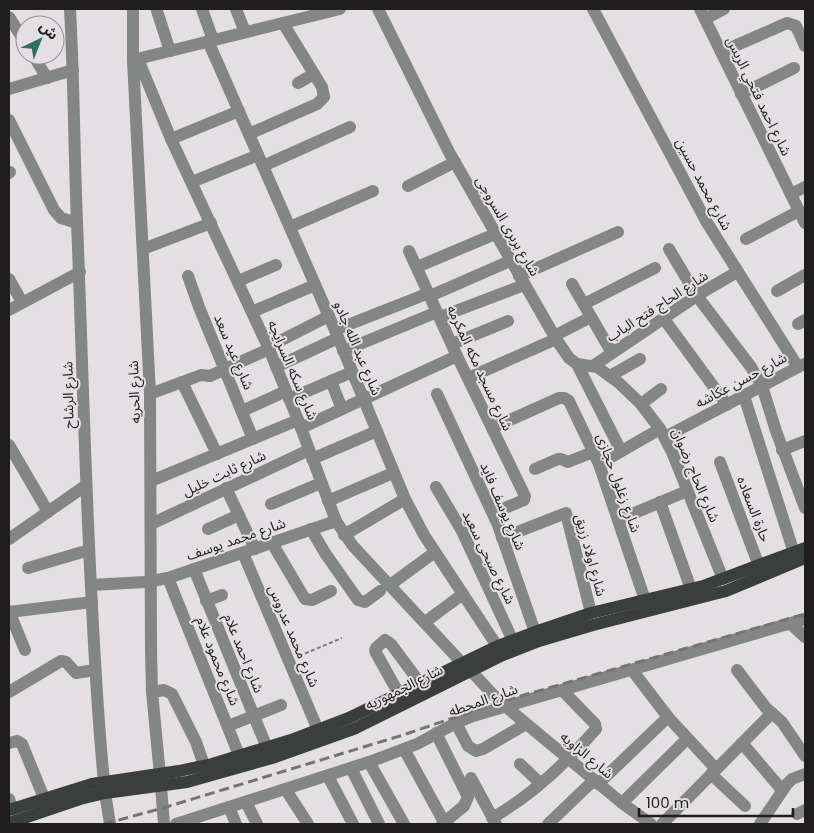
<svg xmlns="http://www.w3.org/2000/svg" width="814" height="833" viewBox="0 0 814 833" font-family="Poppins,'Noto Sans Arabic',sans-serif">
	<style>
		.lines { fill: none; stroke-linecap: round; stroke-linejoin: round }
		.path { stroke: #7c797b; stroke-width: 2; stroke-dasharray: 4 2.5; stroke-linecap: butt }
		.minor { stroke: #838685; stroke-width: 12 }
		.major { stroke: #3a3e3c; stroke-width: 12 }
		.rail { stroke: #767374; stroke-width: 3; stroke-dasharray: 10 5; stroke-linecap: butt }
		.labels { text-anchor: middle; stroke-width: 4; stroke-linejoin: round; paint-order: stroke }
		.street-label { font-size: 14px; fill: #1f1d1e; stroke: #e4dfe2 }
	</style>
	<rect width="100%" height="100%" fill="#e4dfe2"/>
	<g class="lines">
		<!-- path -->
		<path class="path" d="M299,656L342,638"/>
		<!-- minor -->
		<g class="minor">
			<path d="M70,9C74,80 74,151 77,222C82,350 85,478 92,607C95,665 98,723 104,781"/>
			<path d="M133,9V60L150,394L151,650L152,692L160,775"/>
			<path d="M202,9L213,40"/>
			<path d="M236,9L245,32"/>
			<path d="M378,9L449,152L556,339L569,358L577,364L621,451"/>
			<path d="M593,9L706,221L798,367"/>
			<path d="M700,9L805,223"/>
			<path d="M157,11L170,51"/>
			<path d="M9,17L25,42"/>
			<path d="M705,19L724,9"/>
			<path d="M208,41L335,330L405,499L424,535L503,655"/>
			<path d="M721,52L787,23L796,26L805,46"/>
			<path d="M33,55L47,78"/>
			<path d="M138,59L171,139L269,349L298,420L336,521L353,546L462,663"/>
			<path d="M133,60L340,9"/>
			<path d="M298,83L314,74"/>
			<path d="M9,89L73,70"/>
			<path d="M741,94L794,68"/>
			<path d="M9,120L54,210L61,218L77,223"/>
			<path d="M249,134L317,104L324,97L322,87L283,23"/>
			<path d="M171,139L239,111"/>
			<path d="M263,166L350,127"/>
			<path d="M9,173L10,172"/>
			<path d="M192,182L258,155"/>
			<path d="M408,186L455,162"/>
			<path d="M791,194L805,187"/>
			<path d="M290,227L373,191"/>
			<path d="M746,239L799,211"/>
			<path d="M143,249L211,223"/>
			<path d="M669,249L697,296L751,367L762,386L776,431L805,508"/>
			<path d="M409,251L457,356L525,496L524,500L493,513"/>
			<path d="M417,267L495,234"/>
			<path d="M188,276L199,307L253,439"/>
			<path d="M519,276L618,232"/>
			<path d="M9,279L22,302"/>
			<path d="M238,281L276,265"/>
			<path d="M572,284L612,353"/>
			<path d="M777,291L805,275"/>
			<path d="M430,296L510,261"/>
			<path d="M584,304L655,268"/>
			<path d="M9,310L80,272"/>
			<path d="M252,312L315,285"/>
			<path d="M440,317L524,285"/>
			<path d="M664,319L727,405"/>
			<path d="M798,324L805,320"/>
			<path d="M335,330L429,293"/>
			<path d="M554,336L591,317"/>
			<path d="M452,344L508,321"/>
			<path d="M268,347L329,316"/>
			<path d="M343,351L437,312"/>
			<path d="M577,364L597,367L619,383L641,404L660,429L672,452L723,579"/>
			<path d="M593,366L701,293L737,272"/>
			<path d="M276,367L338,338"/>
			<path d="M610,376L640,359"/>
			<path d="M468,378L556,339"/>
			<path d="M331,381L342,409"/>
			<path d="M182,382L217,454"/>
			<path d="M150,394L201,375L210,376L269,349"/>
			<path d="M437,394L498,525L535,632"/>
			<path d="M744,396L794,553"/>
			<path d="M289,399L352,372"/>
			<path d="M641,404L661,389"/>
			<path d="M242,411L286,391"/>
			<path d="M301,428L457,356"/>
			<path d="M492,428L559,398H564L569,401L599,464L645,600"/>
			<path d="M665,437L804,364"/>
			<path d="M9,445L48,512"/>
			<path d="M782,450L805,441"/>
			<path d="M312,459L377,431"/>
			<path d="M720,462L759,566"/>
			<path d="M599,464L660,429"/>
			<path d="M535,469L558,459H561L568,462L593,452"/>
			<path d="M151,481L298,420"/>
			<path d="M436,487L462,531L513,641"/>
			<path d="M226,488L255,549"/>
			<path d="M328,501L393,473"/>
			<path d="M660,502L691,589"/>
			<path d="M271,504L321,483"/>
			<path d="M618,520L687,491"/>
			<path d="M151,524L309,450"/>
			<path d="M208,529L239,515"/>
			<path d="M311,529L325,553L358,600L365,602L380,591"/>
			<path d="M344,535L405,499"/>
			<path d="M502,538L566,513L591,613"/>
			<path d="M9,539L85,486"/>
			<path d="M272,543L305,599L312,600L331,591"/>
			<path d="M243,553L318,730"/>
			<path d="M28,568L89,550"/>
			<path d="M194,569L267,748"/>
			<path d="M168,578L239,755"/>
			<path d="M91,585L145,582L168,578L336,521"/>
			<path d="M390,585L435,552"/>
			<path d="M206,601L222,595"/>
			<path d="M9,611L25,650"/>
			<path d="M9,612L92,602"/>
			<path d="M425,622L463,594"/>
			<path d="M790,623L805,637"/>
			<path d="M632,670L668,717L716,769"/>
			<path d="M737,670L766,708L782,722L805,756"/>
			<path d="M471,671L500,702L622,803L651,824"/>
			<path d="M9,692L61,661L66,662L76,673L95,670"/>
			<path d="M152,692L164,690L172,694L196,742L204,765"/>
			<path d="M399,694L375,651L376,648L385,640L391,644L420,683"/>
			<path d="M456,723L468,746L476,751L483,749L526,724"/>
			<path d="M228,726L281,705"/>
			<path d="M436,733L468,797L464,806L442,824"/>
			<path d="M9,743L17,741L22,744L44,798"/>
			<path d="M742,743L782,790"/>
			<path d="M404,749L444,822"/>
			<path d="M369,762L404,824"/>
			<path d="M520,764L540,783"/>
			<path d="M351,768L379,824"/>
			<path d="M711,774L745,806"/>
			<path d="M328,776L353,824"/>
			<path d="M471,778L496,824"/>
			<path d="M598,784L668,717"/>
			<path d="M161,787L164,824"/>
			<path d="M286,790L308,824"/>
			<path d="M105,793L110,824"/>
			<path d="M9,799L13,809"/>
			<path d="M246,802L257,824"/>
			<path d="M622,803L687,739"/>
			<path d="M229,807L236,824"/>
			<path d="M797,814L805,810"/>
			<path d="M492,818C531,796 566,763 596,729L595,724L562,690"/>
			<path d="M176,824L369,762L417,744L456,723L473,716L805,619"/>
			<path d="M548,824L594,780"/>
			<path d="M662,824L772,713"/>
			<path d="M760,824L787,784L792,779L805,774"/>
		</g>
		<!-- major -->
		<g class="major">
			<path d="M9,810L92,784L179,771L212,764L291,740L351,717L498,646L535,632L591,613L703,586L805,548"/>
			<path d="M9,823L80,799L105,793L187,782L272,758L356,728L503,655L539,641L593,625L726,591L805,558"/>
		</g>
		<!-- rail -->
		<path class="rail" d="M104,824L163,808L403,735L500,702L805,614"/>
	</g>
	<g class="labels">
		<!-- street labels -->
		<g class="street-label">
			<text transform="translate(759 96) rotate(64)" y="5">شارع احمد فتحي الريس</text>
			<text transform="translate(704 184) rotate(62)" y="5">شارع محمد حسين</text>
			<text transform="translate(508 226) rotate(60)" y="5">شارع بربرى السروجى</text>
			<text transform="translate(657 306) rotate(-33)" y="5">شارع الحاج فتح الباب</text>
			<text transform="translate(358 348) rotate(67)" y="5">شارع عبد الله جادو</text>
			<text transform="translate(234 352) rotate(67)" y="5">شارع عيد سعد</text>
			<text transform="translate(480 368) rotate(65)" y="5">شارع مسجد مكه المكرمه</text>
			<text transform="translate(293 370) rotate(67)" y="5">شارع سكه السرايجه</text>
			<text transform="translate(741 380) rotate(-28)" y="5">شارع حسن عكاشه</text>
			<text transform="translate(134 392) rotate(-92)" y="5">شارع الحريه</text>
			<text transform="translate(68 395) rotate(-91)" y="5">شارع الرشاح</text>
			<text transform="translate(224 473) rotate(-25)" y="5">شارع ثابت خليل</text>
			<text transform="translate(696 475) rotate(67)" y="5">شارع الحاج رضوان</text>
			<text transform="translate(619 483) rotate(70)" y="5">شارع زغلول حجازى</text>
			<text transform="translate(503 506) rotate(67)" y="5">شارع يوسف فايد</text>
			<text transform="translate(754 509) rotate(69)" y="5">حارة السعاده</text>
			<text transform="translate(236 539) rotate(-19)" y="5">شارع محمد يوسف</text>
			<text transform="translate(591 555) rotate(75)" y="5">شارع اولاد زريق</text>
			<text transform="translate(489 557) rotate(64)" y="5">شارع صبحى سعيد</text>
			<text transform="translate(294 636) rotate(67)" y="5">شارع محمد عدروس</text>
			<text transform="translate(244 653) rotate(68)" y="5">شارع احمد علام</text>
			<text transform="translate(218 661) rotate(68)" y="5">شارع محمود علام</text>
			<text transform="translate(404 687) rotate(-26)" y="5">شارع الجمهوريه</text>
			<text transform="translate(483 700) rotate(-19)" y="5">شارع المحطه</text>
			<text transform="translate(587 755) rotate(40)" y="5">شارع الزاويه</text>
		</g>
	</g>
	<!-- border -->
	<rect width="814" height="833" fill="none" stroke="#1f1d1e" stroke-width="20"/>
	<!-- north arrow -->
	<g transform="translate(40 40) rotate(43)"><circle r="24" fill="#e4dfe2" stroke="#959194"/>
	<path d="M0-4L9 19L0 12L-9 19Z" fill="#2e6f5f"/>
	<text y="-8" font-size="14" font-weight="bold" text-anchor="middle" fill="#1f1d1e">ش</text>
	</g>
	<!-- scale -->
	<path d="M639 808v8h154v-8" fill="none" stroke="#1f1d1e" stroke-width="2.5"/>
	<text x="646" y="808" font-size="15" fill="#1f1d1e" stroke="#e4dfe2" stroke-width="4" paint-order="stroke">100 m</text>
</svg>
